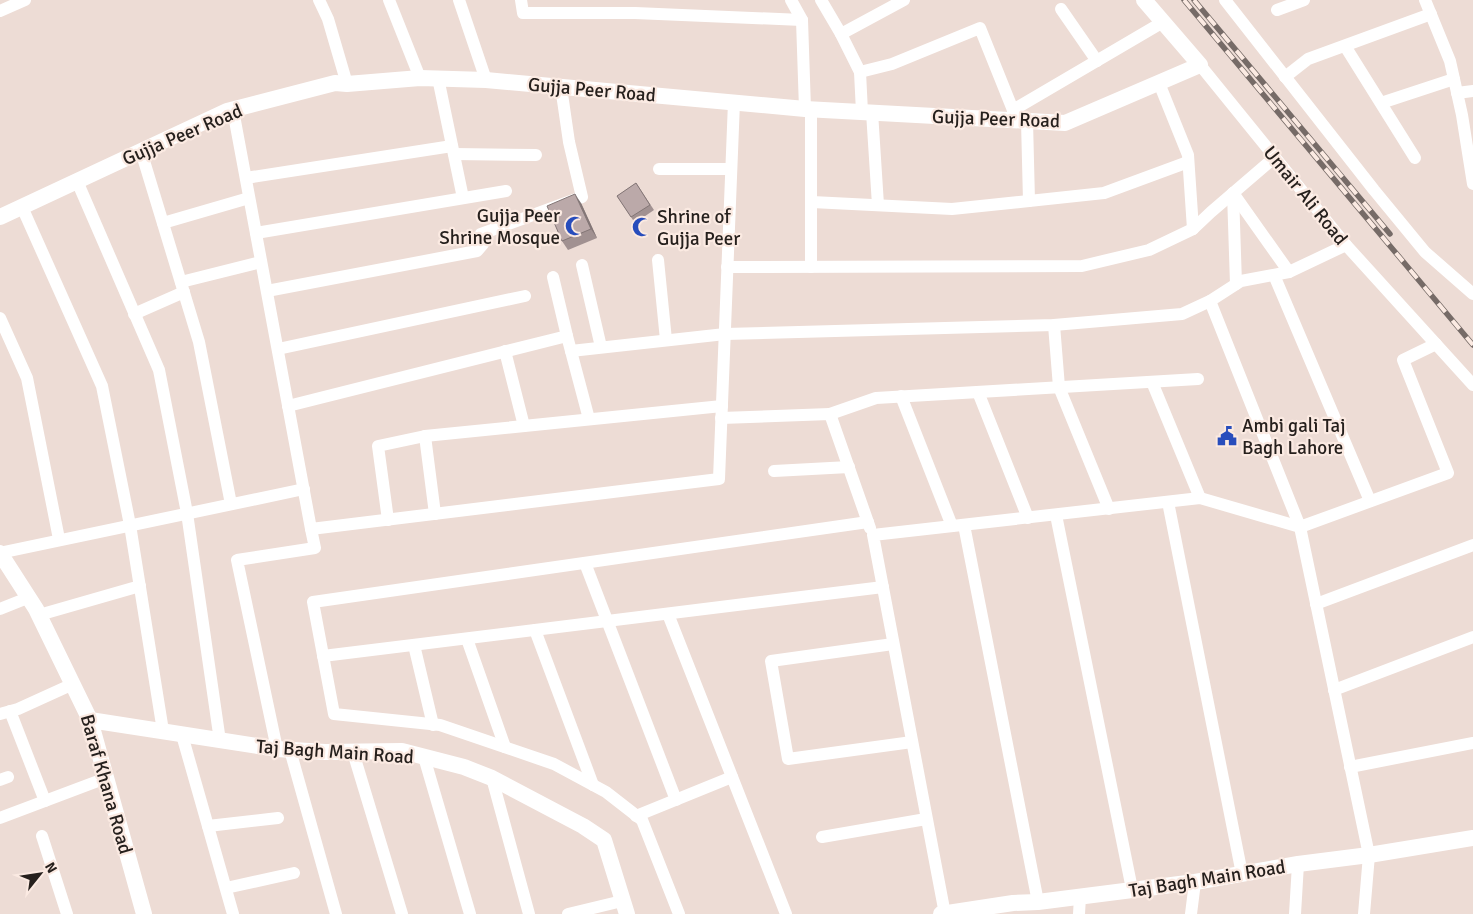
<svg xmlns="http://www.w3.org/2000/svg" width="1473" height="914" viewBox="0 0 1473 914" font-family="Signika,sans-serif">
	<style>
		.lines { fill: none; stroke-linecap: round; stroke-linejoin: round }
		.minor { stroke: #fff; stroke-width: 12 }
		.tertiary { stroke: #fff; stroke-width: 16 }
		.rail-casing { stroke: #766b67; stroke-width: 5.5 }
		.rail { stroke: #fbeae2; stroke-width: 4; stroke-dasharray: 11; stroke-linecap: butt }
		.wall { fill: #a19191 }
		.shaded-wall { fill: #837676 }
		.building { fill: #bba9a9; stroke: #837676 }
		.labels { text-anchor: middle; stroke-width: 4.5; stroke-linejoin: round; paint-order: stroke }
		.street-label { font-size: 19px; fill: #26201d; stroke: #fbeae2 }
		.poi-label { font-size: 19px; fill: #26201d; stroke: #fbeae2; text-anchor: start }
	</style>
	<rect width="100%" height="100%" fill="#eddcd5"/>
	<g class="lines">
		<!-- minor -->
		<g class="minor">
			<path d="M319,0L328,19L347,84"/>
			<path d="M389,0L420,78"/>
			<path d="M459,0L486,80"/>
			<path d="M521,0L523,13H635L802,20"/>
			<path d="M791,0L802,20L805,109"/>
			<path d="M821,0L841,34"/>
			<path d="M1225,0L1374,190L1425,252L1473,294"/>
			<path d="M1425,0L1450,61L1462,115L1473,184"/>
			<path d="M1061,9L1097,61"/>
			<path d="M1277,10L1304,0"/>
			<path d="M0,11L25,0"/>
			<path d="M1345,46L1415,158"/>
			<path d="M1200,65L1346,245L1473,385"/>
			<path d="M860,72L892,64L980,28L1017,120"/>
			<path d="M1285,77L1308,59L1431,14"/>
			<path d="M438,78L463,198"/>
			<path d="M1159,83L1188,155L1193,229"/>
			<path d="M1457,93L1473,91"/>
			<path d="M1381,103L1454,79"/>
			<path d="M233,110L311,529L719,479L734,102"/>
			<path d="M1013,110L1163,22"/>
			<path d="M862,112L860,72L841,34L904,0"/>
			<path d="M872,112L878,205"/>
			<path d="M1027,121L1029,201"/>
			<path d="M141,151L199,342L231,504"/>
			<path d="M454,154L536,155"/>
			<path d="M659,169H731"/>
			<path d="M246,178L452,146"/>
			<path d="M77,181L159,370L187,513L220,741"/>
			<path d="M1233,193L1289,272"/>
			<path d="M1233,193L1236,284"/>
			<path d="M812,202L952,209L1029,201L1104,193L1188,162"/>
			<path d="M22,207L102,386L130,525L163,731"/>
			<path d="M163,223L249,198"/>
			<path d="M256,233L506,191"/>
			<path d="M658,260L666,340"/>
			<path d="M582,265L601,347"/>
			<path d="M727,267L1082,266L1149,250L1193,229L1211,212L1275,157"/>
			<path d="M811,267V109"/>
			<path d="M1274,275L1370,501"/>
			<path d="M553,277L567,336L589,419"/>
			<path d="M181,282L261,262"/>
			<path d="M267,291L477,251L483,244L481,234L582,197L569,142L561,87"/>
			<path d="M1210,301L1300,527L1448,473L1403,360L1436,344"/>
			<path d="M134,314L184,292"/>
			<path d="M0,318L27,378L59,539"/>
			<path d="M1054,325L1059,387L1109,509"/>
			<path d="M278,349L525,296"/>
			<path d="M505,351L524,426"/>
			<path d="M571,351L725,334L1054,325L1182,314L1210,301L1241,281L1289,272L1346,245"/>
			<path d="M1152,382L1200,498"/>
			<path d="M978,392L1028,518"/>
			<path d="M901,396L952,526"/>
			<path d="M288,406L567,336"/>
			<path d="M830,414L876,398L1198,379"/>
			<path d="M721,418L830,414L870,528"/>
			<path d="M425,436L435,514"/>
			<path d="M774,471L849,467"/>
			<path d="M1168,502L1242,874"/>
			<path d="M1056,515L1132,889"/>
			<path d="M388,520L378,446L425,436L722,406"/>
			<path d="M964,525L1038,902"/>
			<path d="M0,553L304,489"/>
			<path d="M585,563L676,800"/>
			<path d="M1316,604L1473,545"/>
			<path d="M0,609L30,597"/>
			<path d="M668,614L786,914"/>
			<path d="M39,615L140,586"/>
			<path d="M535,630L593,785"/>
			<path d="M467,639L505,747"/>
			<path d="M893,644L771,661L788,759L912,742"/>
			<path d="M414,645L433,725"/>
			<path d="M323,656L883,587"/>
			<path d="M1334,690L1473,637"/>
			<path d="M10,711L45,801"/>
			<path d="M0,714L18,709L73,684"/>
			<path d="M182,735L233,914"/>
			<path d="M277,749L237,560L315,548L311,529"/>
			<path d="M290,750L336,914"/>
			<path d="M353,752L402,914"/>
			<path d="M424,757L470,914"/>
			<path d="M1350,767L1473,743"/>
			<path d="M492,778L529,914"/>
			<path d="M0,780L8,777"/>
			<path d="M636,816L732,777"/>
			<path d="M0,818L106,778"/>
			<path d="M208,826L278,818"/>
			<path d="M42,836L67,914"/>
			<path d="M822,837L926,819"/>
			<path d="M226,888L294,873"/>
			<path d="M568,914L622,901"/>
			<path d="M679,914L642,820L606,792L554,764L440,725L334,714L313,602L868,522"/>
			<path d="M945,914L873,535L1200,498L1300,527L1369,855L1364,914"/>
			<path d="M1079,914L1080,897"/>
			<path d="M1191,914L1195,882"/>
			<path d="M1295,914L1298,864"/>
		</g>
		<!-- tertiary -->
		<g class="tertiary">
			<path d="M0,217L227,111L335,83L347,84L420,78L486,80L805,109L1065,123L1200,65L1144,0"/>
			<path d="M0,553L36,609L90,720L144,914"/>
			<path d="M90,720L277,749L325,752L402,751L464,767L492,778L583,826L604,840L627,914"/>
			<path d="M941,914L1013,903L1038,902L1195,882L1298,864L1369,855L1473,838"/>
		</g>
		<defs>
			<g id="rail">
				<path d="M1184,0L1473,345"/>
				<path d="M1194,0L1390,234"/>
			</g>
		</defs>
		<!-- rail casing -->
		<use href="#rail" class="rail-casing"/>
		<!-- rail -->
		<use href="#rail" class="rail"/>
	</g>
	<!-- wall -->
	<g class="wall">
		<path d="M636,183L654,210L635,223L617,196Z"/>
		<path d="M581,203L597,238L568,250L562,241Z"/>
	</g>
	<!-- shaded-wall -->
	<path class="shaded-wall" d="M575,194L581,203L597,238L591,229Z"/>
	<!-- building -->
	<g class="building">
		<path d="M636,183L650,205L631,217L617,196Z"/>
		<path d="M575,194L591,229L562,241L547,206Z"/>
	</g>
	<!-- icons -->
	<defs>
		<symbol id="mosque-bare" viewBox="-9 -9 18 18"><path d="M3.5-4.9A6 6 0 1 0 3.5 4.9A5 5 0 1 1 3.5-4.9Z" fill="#284dbc" stroke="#fbeae2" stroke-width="2.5" paint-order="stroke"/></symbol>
		<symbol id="civic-bare" viewBox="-9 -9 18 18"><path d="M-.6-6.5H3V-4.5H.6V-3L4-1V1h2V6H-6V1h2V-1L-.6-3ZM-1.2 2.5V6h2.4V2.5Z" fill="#284dbc" stroke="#fbeae2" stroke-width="2.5" paint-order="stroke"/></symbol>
	</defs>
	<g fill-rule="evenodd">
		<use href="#mosque-bare" x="561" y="212" width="28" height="28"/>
		<use href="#mosque-bare" x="628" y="213" width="28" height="28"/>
		<use href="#civic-bare" x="1213" y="422" width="28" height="28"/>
	</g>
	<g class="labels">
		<!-- street labels -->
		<g class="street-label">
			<text transform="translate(592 89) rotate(5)" y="7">Gujja Peer Road</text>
			<text transform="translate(996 118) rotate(2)" y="7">Gujja Peer Road</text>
			<text transform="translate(182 134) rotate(-23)" y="7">Gujja Peer Road</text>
			<text transform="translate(1306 195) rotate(51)" y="7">Umair Ali Road</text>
			<text transform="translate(335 751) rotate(4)" y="7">Taj Bagh Main Road</text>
			<text transform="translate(107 784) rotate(74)" y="7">Baraf Khana Road</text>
			<text transform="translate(1207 878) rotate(-9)" y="7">Taj Bagh Main Road</text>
		</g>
		<!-- poi labels -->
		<g class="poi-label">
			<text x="560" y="222" text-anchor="end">Gujja Peer<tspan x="560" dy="22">Shrine Mosque</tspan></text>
			<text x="657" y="223">Shrine of<tspan x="657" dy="22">Gujja Peer</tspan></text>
			<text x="1242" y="432">Ambi gali Taj<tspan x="1242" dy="22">Bagh Lahore</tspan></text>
		</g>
	</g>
	<!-- north arrow -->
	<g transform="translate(40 874) rotate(60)" stroke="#fbeae2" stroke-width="4" paint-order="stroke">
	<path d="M0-4L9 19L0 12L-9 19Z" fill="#26201d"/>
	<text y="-8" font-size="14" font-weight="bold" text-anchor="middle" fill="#26201d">N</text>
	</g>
</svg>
